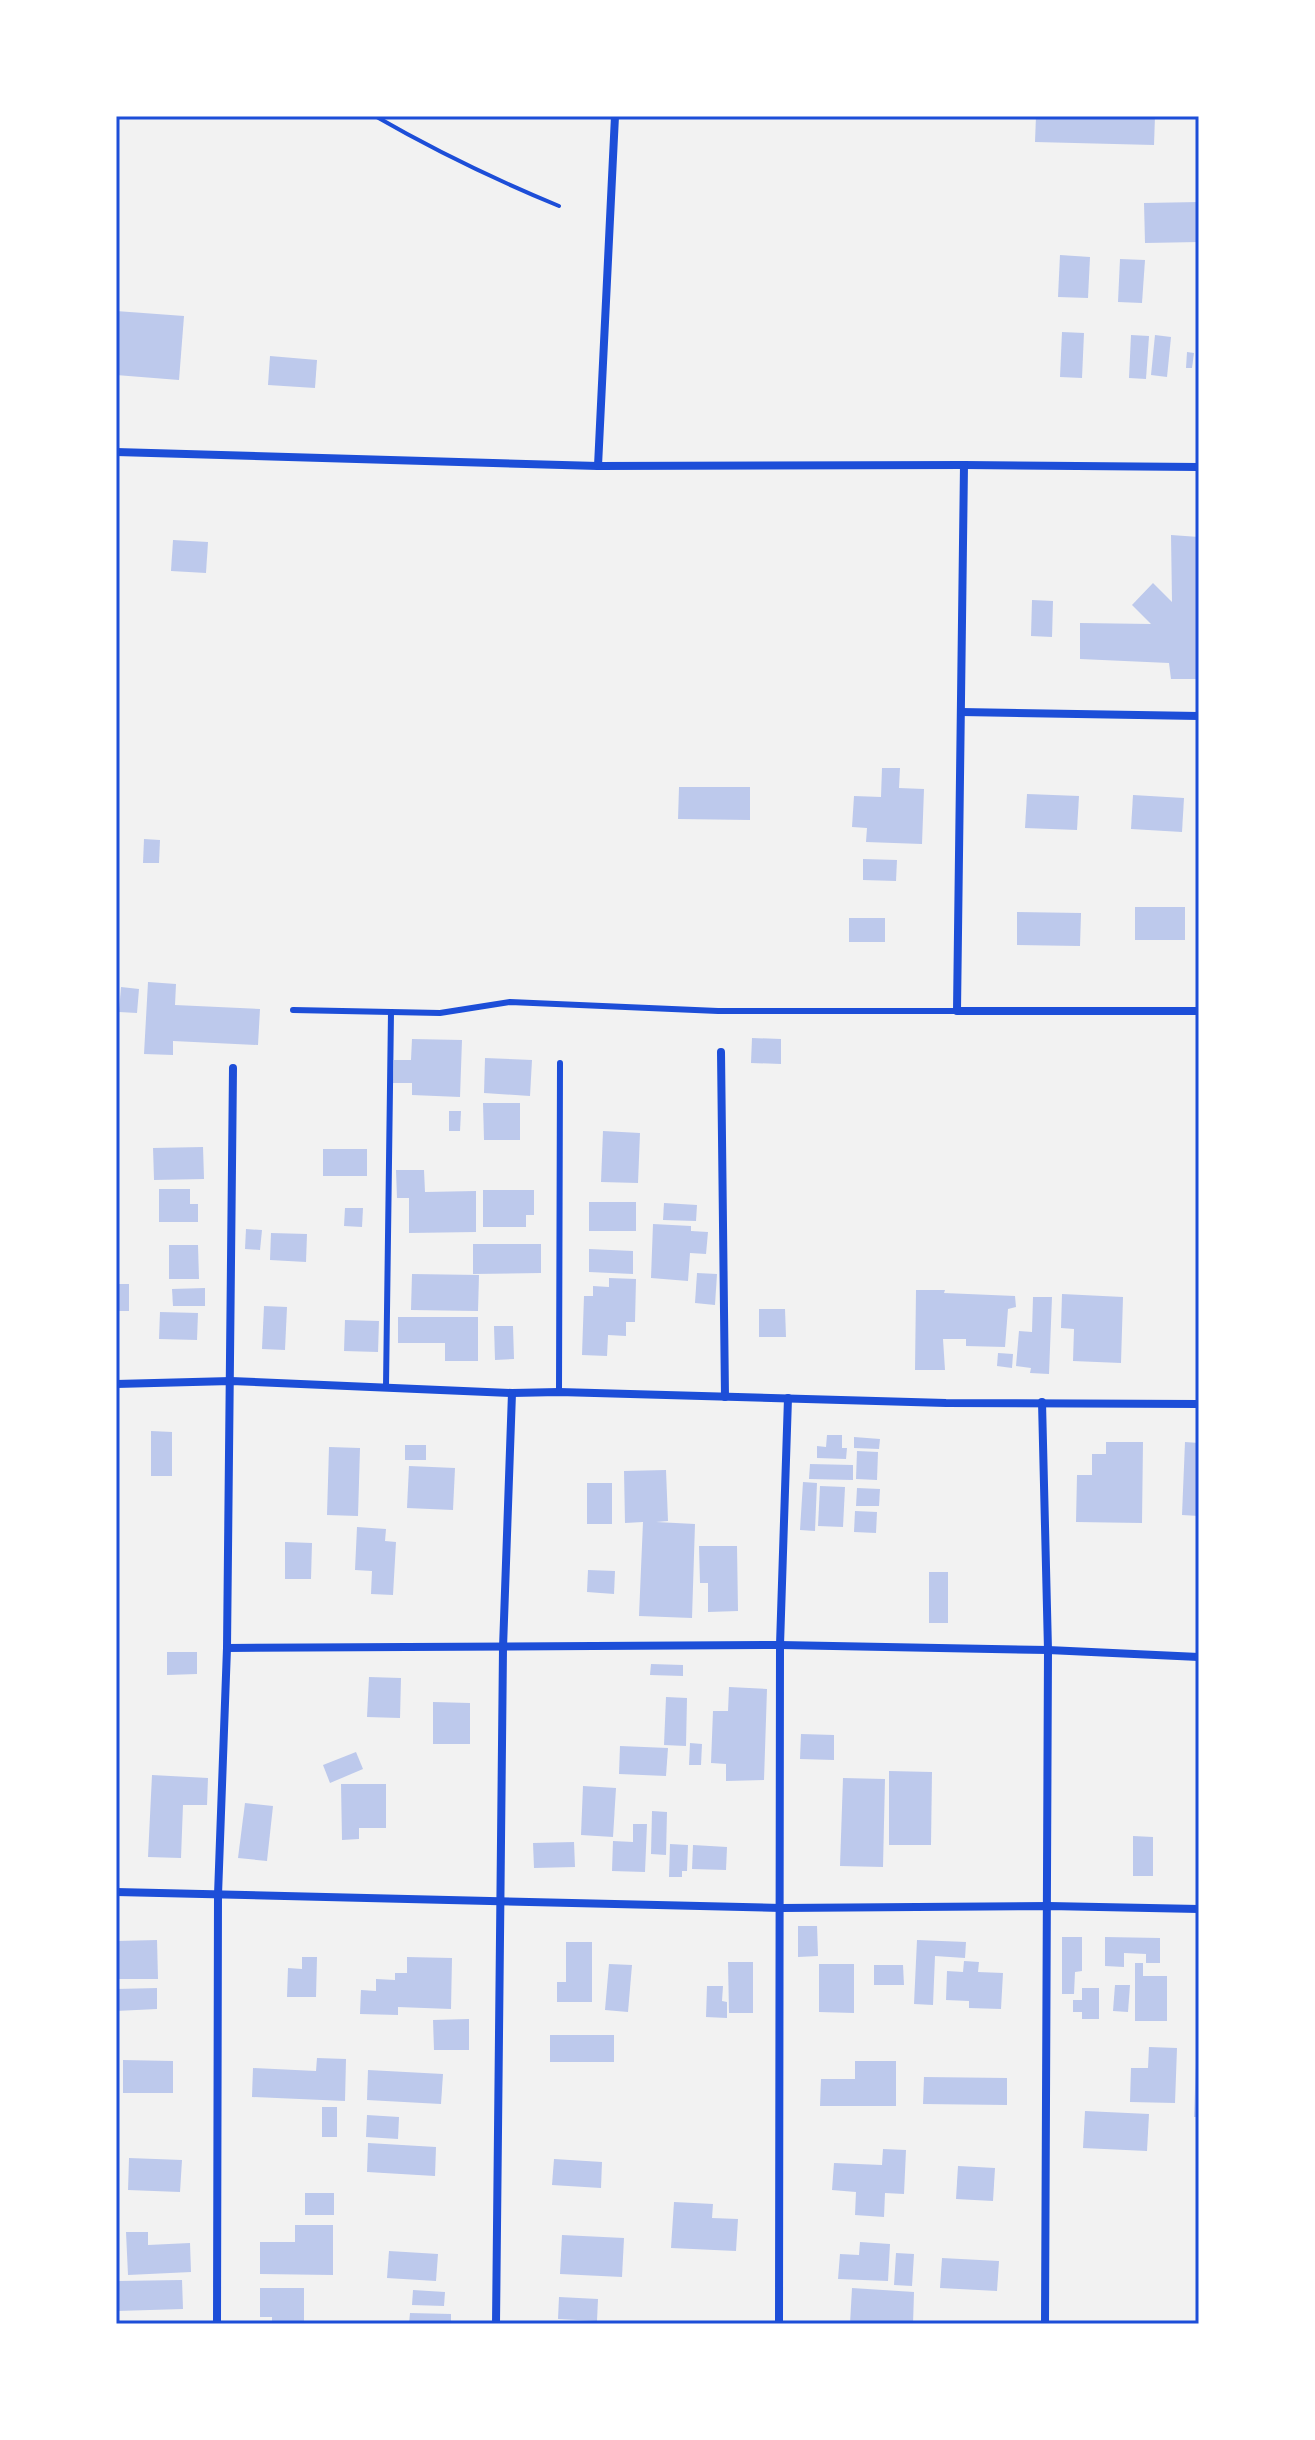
<svg xmlns="http://www.w3.org/2000/svg" width="1315" height="2440" viewBox="0 0 1315 2440" font-family="'Roboto Condensed',sans-serif">
	<style>
		.building { fill: #bdc9ec }
		.lines { fill: none; stroke-linecap: round; stroke-linejoin: round }
		.path { stroke: #1d4ed8; stroke-width: 4 }
		.service { stroke: #1d4ed8; stroke-width: 6 }
		.minor { stroke: #1d4ed8; stroke-width: 8 }
		.neatline { fill: none; stroke: #1d4ed8; stroke-width: 3 }
	</style>
	<rect width="100%" height="100%" fill="#f2f2f2"/>
	<!-- building -->
	<g class="building">
		<path d="M1036,116H1155L1154,145L1035,142Z"/>
		<path d="M1199,202V242L1145,243L1144,203Z"/>
		<path d="M1060,255L1090,257L1088,298L1058,297Z"/>
		<path d="M1120,259L1145,260L1142,303L1118,302Z"/>
		<path d="M116,311L184,316L179,380L116,375Z"/>
		<path d="M1062,332L1084,333L1082,378L1060,377Z"/>
		<path d="M1131,335L1149,336L1146,379L1129,378Z"/>
		<path d="M1155,335L1171,337L1167,377L1151,375Z"/>
		<path d="M1187,352L1194,353L1192,368H1186Z"/>
		<path d="M270,356L317,360L315,388L268,385Z"/>
		<path d="M1171,535L1199,537V679H1171L1169,663L1080,659V623L1151,624L1132,605L1153,583L1172,602Z"/>
		<path d="M173,540L208,542L206,573L171,571Z"/>
		<path d="M1032,600L1053,601L1052,637L1031,636Z"/>
		<path d="M882,768H900L899,788L924,789L922,844L866,842L867,828L852,827L854,796L881,797Z"/>
		<path d="M679,787H750V820L678,819Z"/>
		<path d="M1027,794L1079,796L1077,830L1025,828Z"/>
		<path d="M1133,795L1184,798L1182,832L1131,829Z"/>
		<path d="M144,839L160,840L159,863H143Z"/>
		<path d="M863,859L897,860L896,881L863,880Z"/>
		<rect x="1135" y="907" width="50" height="33"/>
		<path d="M1017,912L1081,913L1080,946L1017,945Z"/>
		<rect x="849" y="918" width="36" height="24"/>
		<path d="M148,982L176,984L175,1005L260,1009L258,1045L173,1041V1055L144,1054Z"/>
		<path d="M121,987L139,989L137,1013L119,1012Z"/>
		<path d="M752,1038L781,1039V1064L751,1063Z"/>
		<path d="M412,1039L462,1040L460,1097L412,1095V1083H393L394,1060H411Z"/>
		<path d="M485,1058L532,1060L530,1096L484,1093Z"/>
		<path d="M483,1103H520V1140H484Z"/>
		<path d="M449,1111H461L460,1131H449Z"/>
		<path d="M603,1131L640,1133L638,1183L601,1182Z"/>
		<path d="M203,1147L204,1179L154,1180L153,1148Z"/>
		<rect x="323" y="1149" width="44" height="27"/>
		<path d="M396,1170H424L425,1192L476,1191V1232L409,1233V1198H397Z"/>
		<path d="M159,1189H190V1204H198V1222H159Z"/>
		<path d="M483,1190H534V1215H526V1227H483Z"/>
		<rect x="589" y="1202" width="47" height="29"/>
		<path d="M664,1203L697,1205L696,1221L663,1220Z"/>
		<path d="M345,1208H363L362,1227L344,1226Z"/>
		<path d="M653,1224L691,1226V1231L708,1232L706,1254L690,1253L688,1281L651,1278Z"/>
		<path d="M246,1229L262,1230L260,1250L245,1249Z"/>
		<path d="M271,1233L307,1234L306,1262L270,1260Z"/>
		<path d="M473,1244H541V1273L473,1274Z"/>
		<path d="M169,1245H198L199,1279H169Z"/>
		<path d="M589,1249L633,1251V1274L589,1272Z"/>
		<path d="M697,1273L717,1274L715,1305L695,1303Z"/>
		<path d="M412,1274L479,1275L478,1311L411,1310Z"/>
		<path d="M609,1278L636,1279L635,1322H626V1336L608,1335L607,1356L582,1355L584,1296H593V1286L609,1287Z"/>
		<rect x="116" y="1284" width="13" height="27"/>
		<path d="M205,1288V1306H173L172,1289Z"/>
		<path d="M916,1290H945L944,1293L1015,1296L1016,1307L1008,1309L1005,1347L966,1346V1339H943L945,1370H915Z"/>
		<path d="M1062,1294L1123,1297L1121,1363L1073,1361L1074,1329L1061,1328Z"/>
		<path d="M1033,1297H1052L1049,1374L1030,1373L1031,1368L1016,1366L1019,1331L1032,1332Z"/>
		<path d="M264,1306L287,1307L285,1350L262,1349Z"/>
		<path d="M759,1309H785L786,1337H759Z"/>
		<path d="M160,1312L198,1313L197,1340L159,1339Z"/>
		<path d="M398,1317H478V1361H445V1343H398Z"/>
		<path d="M345,1320L379,1321L378,1352L344,1351Z"/>
		<path d="M494,1326H513L514,1359L495,1360Z"/>
		<path d="M998,1353L1013,1354L1012,1368L997,1366Z"/>
		<path d="M151,1431L172,1432V1476H151Z"/>
		<path d="M827,1435H842V1448H847L846,1459L817,1458V1446L826,1447Z"/>
		<path d="M854,1437L880,1439L879,1449L854,1448Z"/>
		<path d="M1106,1442H1143L1142,1523L1076,1522L1077,1475H1092V1454H1106Z"/>
		<path d="M1185,1442L1199,1443V1516L1182,1515Z"/>
		<rect x="405" y="1445" width="21" height="15"/>
		<path d="M329,1447L360,1448L358,1516L327,1515Z"/>
		<path d="M857,1451L878,1452L877,1480L856,1479Z"/>
		<path d="M810,1464L853,1465V1480L809,1479Z"/>
		<path d="M409,1466L455,1468L453,1510L407,1508Z"/>
		<path d="M666,1470L668,1521L656,1522L695,1524L692,1618L639,1616L643,1522L625,1523L624,1471Z"/>
		<path d="M803,1482L817,1483L815,1531L800,1530Z"/>
		<rect x="587" y="1483" width="25" height="41"/>
		<path d="M820,1486L845,1487L843,1527L818,1526Z"/>
		<path d="M857,1488L880,1489L879,1506H856Z"/>
		<path d="M855,1511L877,1512L876,1533L854,1532Z"/>
		<path d="M357,1527L386,1529L385,1541L396,1542L393,1595L371,1594L372,1571L355,1570Z"/>
		<path d="M285,1542L312,1543L311,1579H285Z"/>
		<path d="M699,1546H737L738,1611L708,1612V1583H700Z"/>
		<path d="M588,1570L615,1571L614,1594L587,1592Z"/>
		<rect x="929" y="1572" width="19" height="51"/>
		<path d="M167,1652H197V1674L167,1675Z"/>
		<path d="M651,1664L683,1665V1676L650,1675Z"/>
		<path d="M369,1677L401,1678L400,1718L367,1717Z"/>
		<path d="M729,1687L767,1689L764,1780L726,1781V1764L711,1763L713,1711H728Z"/>
		<path d="M666,1697L687,1698L686,1746L664,1745Z"/>
		<path d="M433,1702L470,1703V1744H433Z"/>
		<path d="M801,1734L834,1735V1760L800,1759Z"/>
		<path d="M690,1743L702,1744L701,1765H689Z"/>
		<path d="M620,1746L668,1748L666,1776L619,1774Z"/>
		<path d="M356,1752L363,1769L330,1783L323,1765Z"/>
		<path d="M889,1771L932,1772L931,1845H889Z"/>
		<path d="M152,1775L208,1778L207,1805H183L181,1858L148,1857Z"/>
		<path d="M843,1778L885,1779L883,1867L840,1866Z"/>
		<path d="M341,1784H386V1828H359V1839L342,1840Z"/>
		<path d="M583,1786L616,1788L613,1837L581,1835Z"/>
		<path d="M245,1803L273,1806L267,1861L238,1858Z"/>
		<path d="M652,1811L667,1812L666,1855L651,1854Z"/>
		<path d="M633,1824H647L645,1872L612,1871L613,1841L633,1842Z"/>
		<path d="M1133,1836L1153,1837V1876H1133Z"/>
		<path d="M574,1842L575,1867L534,1868L533,1843Z"/>
		<path d="M670,1844L688,1845L687,1871H682V1877H669Z"/>
		<path d="M693,1845L727,1847L726,1870L692,1869Z"/>
		<path d="M798,1926H817L818,1956L798,1957Z"/>
		<path d="M1062,1937H1082V1971L1075,1972L1074,1994H1062Z"/>
		<path d="M1105,1937L1160,1938V1963H1146V1954L1124,1953V1967L1105,1966Z"/>
		<path d="M157,1940L158,1979H116V1941Z"/>
		<path d="M917,1940L966,1942L965,1958L935,1956L933,2005L914,2004Z"/>
		<path d="M566,1942H592V2002H557V1982H566Z"/>
		<path d="M302,1957H317L316,1997H287L288,1968L302,1969Z"/>
		<path d="M407,1957L452,1958L451,2009L398,2007V2015L360,2014L361,1990L376,1991V1979L395,1980V1973H407Z"/>
		<path d="M964,1961L979,1962L978,1972L1003,1973L1001,2009L969,2008V2001L946,2000L947,1971L963,1972Z"/>
		<path d="M728,1962H753V2013H729Z"/>
		<path d="M1135,1963H1143V1976H1167V2021H1135Z"/>
		<path d="M609,1964L632,1965L628,2012L605,2010Z"/>
		<path d="M819,1964H854V2013L819,2012Z"/>
		<path d="M874,1965H903L904,1985H874Z"/>
		<path d="M1115,1985H1130L1128,2012L1113,2011Z"/>
		<path d="M707,1986H723L722,2001L727,2002V2018L706,2017Z"/>
		<path d="M157,1988V2009L116,2011V1989Z"/>
		<path d="M1082,1988H1099V2019H1082V2012H1073V2000H1082Z"/>
		<path d="M469,2019V2050H434L433,2020Z"/>
		<rect x="550" y="2035" width="64" height="27"/>
		<path d="M1149,2047L1177,2048L1175,2103L1130,2102L1131,2068H1148Z"/>
		<path d="M317,2058L346,2059L345,2101L252,2097L253,2068L316,2071Z"/>
		<path d="M123,2060L173,2061V2093H123Z"/>
		<path d="M855,2061H896V2106H820L821,2079H855Z"/>
		<path d="M1196,2063H1199V2117H1194Z"/>
		<path d="M368,2070L443,2074L441,2104L367,2100Z"/>
		<path d="M924,2077L1007,2078V2105L923,2104Z"/>
		<rect x="322" y="2107" width="15" height="30"/>
		<path d="M1085,2111L1149,2114L1147,2151L1083,2148Z"/>
		<path d="M367,2115L399,2117L398,2139L366,2137Z"/>
		<path d="M368,2143L436,2147L435,2176L367,2172Z"/>
		<path d="M883,2149L906,2150L904,2194L885,2193L884,2217L855,2215L856,2192L832,2190L834,2163L882,2165Z"/>
		<path d="M129,2158L182,2160L180,2192L128,2190Z"/>
		<path d="M554,2159L602,2162L601,2188L552,2185Z"/>
		<path d="M958,2166L995,2168L993,2201L956,2199Z"/>
		<rect x="305" y="2193" width="29" height="22"/>
		<path d="M674,2202L713,2204L712,2218L738,2219L736,2251L671,2248Z"/>
		<path d="M295,2225H333V2275L260,2274V2242H295Z"/>
		<path d="M126,2232H148V2245L190,2243L191,2272L128,2275Z"/>
		<path d="M562,2235L624,2238L622,2277L560,2274Z"/>
		<path d="M860,2242L890,2244L888,2281L838,2279L840,2254L859,2255Z"/>
		<path d="M389,2251L438,2254L436,2281L387,2278Z"/>
		<path d="M896,2253L914,2254L912,2286L894,2285Z"/>
		<path d="M942,2258L999,2261L997,2291L940,2288Z"/>
		<path d="M182,2280L183,2309L117,2311V2281Z"/>
		<path d="M260,2288H304V2323L272,2322V2317H260Z"/>
		<path d="M852,2288L914,2292L913,2324H850Z"/>
		<path d="M413,2290L445,2292L444,2306L412,2305Z"/>
		<path d="M559,2297L598,2299L597,2321L558,2319Z"/>
		<path d="M410,2313L451,2314V2324H409Z"/>
	</g>
	<g class="lines">
		<!-- path -->
		<path class="path" d="M375,116C434,150 496,180 559,206"/>
		<!-- service -->
		<g class="service">
			<path d="M293,1010L440,1013L510,1002L718,1011H957"/>
			<path d="M386,1386L391,1012"/>
			<path d="M559,1392L560,1063"/>
		</g>
		<!-- minor -->
		<g class="minor">
			<path d="M116,452L598,466L964,465L1199,467"/>
			<path d="M964,465L957,1011H1199"/>
			<path d="M598,466L615,116"/>
			<path d="M961,712L1199,716"/>
			<path d="M721,1052L725,1397"/>
			<path d="M116,1384L231,1381L512,1393L559,1392L946,1403L1199,1404"/>
			<path d="M1042,1402L1048,1650L1045,2324"/>
			<path d="M227,1648L780,1645L1048,1650L1199,1657"/>
			<path d="M116,1892L781,1908L1049,1906L1199,1909"/>
			<path d="M217,2324L218,1895L227,1648L233,1068"/>
			<path d="M496,2324L503,1648L512,1393"/>
			<path d="M779,2324L780,1645L788,1398"/>
		</g>
	</g>
	<!-- border -->
	<rect width="1315" height="2440" fill="none" stroke="#ffffff" stroke-width="236"/>
	<rect x="118" y="118" width="1079" height="2204" class="neatline"/>
</svg>
